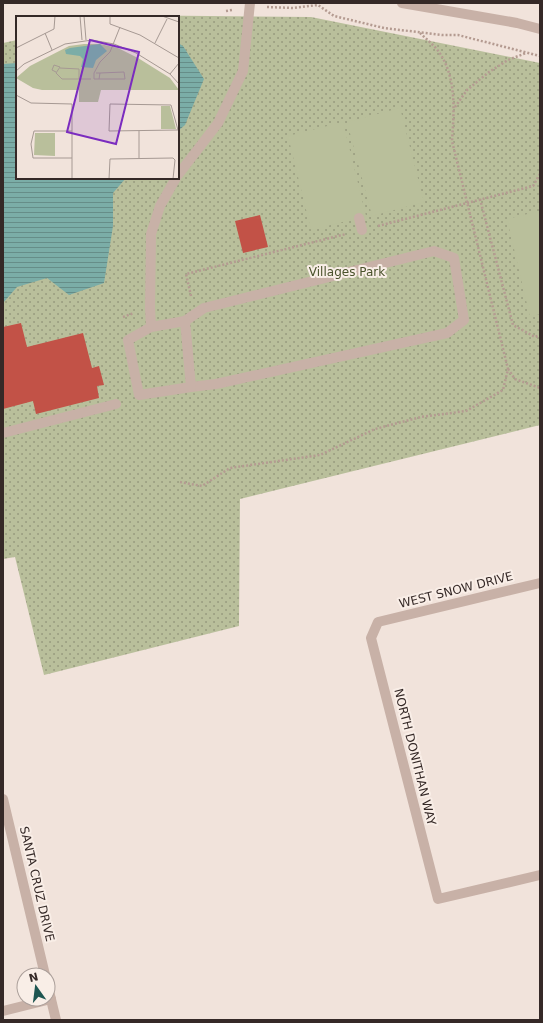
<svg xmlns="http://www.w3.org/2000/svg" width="543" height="1023" viewBox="0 0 543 1023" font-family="'DejaVu Sans',sans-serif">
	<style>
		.grass { fill: url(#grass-dots) }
		.pitch { fill: #b9bf9b }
		.water { fill: url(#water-rules) }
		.building { fill: #c25247 }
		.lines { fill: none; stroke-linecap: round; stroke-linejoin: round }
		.path { stroke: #b49b91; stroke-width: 2.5; stroke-dasharray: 2 2; stroke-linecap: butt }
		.minor { stroke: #c8b1a7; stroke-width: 10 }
		.labels { text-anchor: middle; stroke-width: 4; stroke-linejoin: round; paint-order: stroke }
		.park-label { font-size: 12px; fill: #4a522c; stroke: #f9eee7 }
		.street-label { font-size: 12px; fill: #352927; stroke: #f9eee7 }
		.inset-road { fill: none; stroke: #a69993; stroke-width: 1 }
		.view { fill: #7b2cbf; fill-opacity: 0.15; stroke: #7b2cbf; stroke-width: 2 }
		.inset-edge { fill: none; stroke: #352927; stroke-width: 2 }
	</style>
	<defs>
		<pattern id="grass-dots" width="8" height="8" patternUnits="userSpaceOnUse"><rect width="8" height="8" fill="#b9bf9b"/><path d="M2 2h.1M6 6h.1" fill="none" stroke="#979b7e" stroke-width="1.8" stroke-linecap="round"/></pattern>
		<pattern id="water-rules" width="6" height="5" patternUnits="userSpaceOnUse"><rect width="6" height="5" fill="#7bada7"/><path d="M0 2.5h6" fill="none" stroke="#668d88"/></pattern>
	</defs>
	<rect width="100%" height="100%" fill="#f1e3db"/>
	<!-- grass -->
	<path class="grass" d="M111,15L311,17L540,63V425L240,499L239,626L44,675L15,557L3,559V43L17,40V178H178V17H104Z"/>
	<!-- pitch -->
	<g class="pitch">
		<path d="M400,108L424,202L372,216L347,122Z"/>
		<path d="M343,122L366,216L311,230L288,136Z"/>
		<path d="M540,211V314L530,317L507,219Z"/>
	</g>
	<!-- water -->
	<g class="water">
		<path d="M178,43L183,46L204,79L185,125L178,131Z"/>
		<path d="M17,63V178H126L113,193V226L104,283L69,295L47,278L17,287L3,303V64Z"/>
	</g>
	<!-- building -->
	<g class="building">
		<path d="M260,215L268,247L243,253L235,221Z"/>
		<path d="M21,323L27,347L83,333L92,368L99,366L104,385L97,386L99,398L36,414L33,401L3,409V327Z"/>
	</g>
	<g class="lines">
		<!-- path -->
		<g class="path">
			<path d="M267,7L293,8L318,5L334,16L384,28L442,35H458L540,56"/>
			<path d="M226,11L232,10"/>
			<path d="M455,107L467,90L489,72L508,60L526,53"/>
			<path d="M480,199L513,325L535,337L540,335"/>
			<path d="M378,226L533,186L540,174"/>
			<path d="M191,296L186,274L346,234"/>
			<path d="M123,317L134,313"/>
			<path d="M508,369L515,379L540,388"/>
			<path d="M180,482L202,486L230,468L320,455L375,429L421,417L466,411L503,390L508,369L452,141C454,112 457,78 439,52C434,45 426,39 419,32"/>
		</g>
		<!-- minor -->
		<g class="minor">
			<path d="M402,3L517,23L540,29"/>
			<path d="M178,175L218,123L243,71L250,3"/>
			<path d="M359,218L362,230"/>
			<path d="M185,321L204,308L434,251L454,258L464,320L447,333L216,384L191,387"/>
			<path d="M151,327L185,321L191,387L139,395L128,340L151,327L150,308L151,234L160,206L176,178"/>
			<path d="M3,433L116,404"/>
			<path d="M540,583L378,622L371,638L438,899L540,875"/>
			<path d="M3,799L45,975"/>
			<path d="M48,987L56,1020"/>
			<path d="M3,1011L51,999"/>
		</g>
	</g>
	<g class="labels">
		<!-- park labels -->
		<g class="park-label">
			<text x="347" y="276">Villages Park</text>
		</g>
		<!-- street labels -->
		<g class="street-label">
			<text transform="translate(456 590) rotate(-14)" y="4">WEST SNOW DRIVE</text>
			<text transform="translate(415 757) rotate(76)" y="4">NORTH DONITHAN WAY</text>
			<text transform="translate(37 884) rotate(77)" y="4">SANTA CRUZ DRIVE</text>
		</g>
	</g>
	<!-- overview -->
	<g transform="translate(16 16)">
		<rect width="163" height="163" fill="#f1e3db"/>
		<path d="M68,28H84L102,32L122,42L154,62L163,74H85L82,86H63V74H26L17,72L0,62L14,50L53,30ZM145,90H154L160,113H145ZM19,117H39V140L18,139Z" fill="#b9bf9b"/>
		<path d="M108,42V51H97V43Z" fill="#b9bf9b"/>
		<path d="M84,28L91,35L80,44L77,52L65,51L67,43L64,40L50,38L49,34L54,32Z" fill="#7bada7"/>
		<path class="inset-road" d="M64,0L66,24M68,0L70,24M94,0V8L124,19L163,42M146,0L163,6M29,17L36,34M139,27L151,3M0,32L38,13L39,0M44,52L63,53V63M0,55L8,48L49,28L76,24L98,28L120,37L154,58L163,68M40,56L36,54L38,49L44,51L40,57L46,63H75M80,57H84L83,63H78V57L84,46L94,36L104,11M154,58L163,47M83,63H109L108,56L84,57M0,79L15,87L56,88V163M94,88L155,89L162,114L93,115ZM56,142H17L15,128L18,115H56M123,142V115M93,163L94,143L157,142L159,144L157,163"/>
		<path class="view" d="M74,24L123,36L100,128L51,116Z"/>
		<rect width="163" height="163" class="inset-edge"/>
	</g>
	<!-- border -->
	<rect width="543" height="1023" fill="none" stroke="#352927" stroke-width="8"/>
	<!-- north arrow -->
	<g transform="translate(36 987) rotate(346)"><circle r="19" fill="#f9eee7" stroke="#ab9f9a"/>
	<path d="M0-3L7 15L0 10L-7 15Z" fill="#1e5550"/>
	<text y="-6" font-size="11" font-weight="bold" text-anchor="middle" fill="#352927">N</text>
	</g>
</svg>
